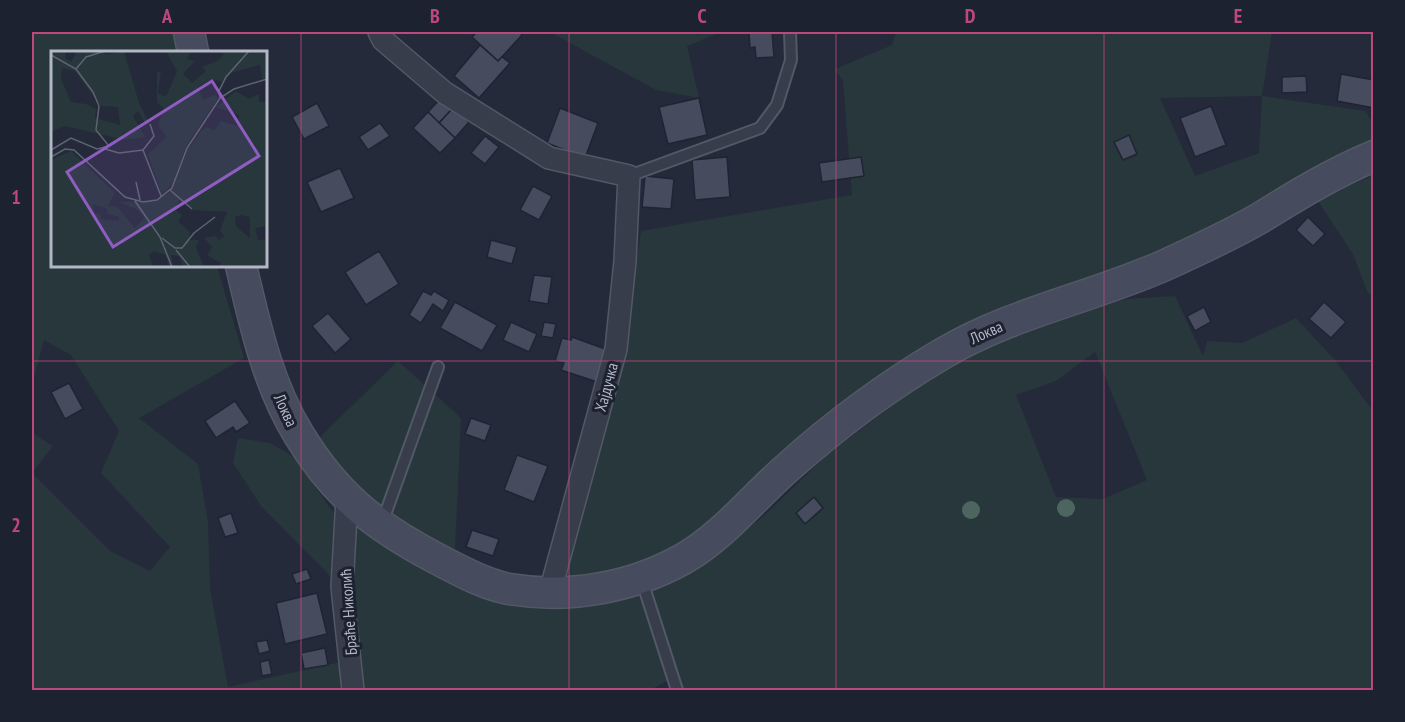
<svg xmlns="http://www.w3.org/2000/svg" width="1405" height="722" viewBox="0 0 1405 722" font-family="'PT Sans Narrow',sans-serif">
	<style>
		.green { fill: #27373c; fill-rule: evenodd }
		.building { fill: #464b5e; stroke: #1f2432; stroke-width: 1.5 }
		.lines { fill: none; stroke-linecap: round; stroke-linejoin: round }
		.service-casing { stroke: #535866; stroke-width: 14 }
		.minor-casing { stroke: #535866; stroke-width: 24 }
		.secondary-casing { stroke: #535866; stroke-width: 33 }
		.service { stroke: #383d4b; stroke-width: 10 }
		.minor { stroke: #383d4b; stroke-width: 21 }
		.secondary { stroke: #464b5d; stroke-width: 30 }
		.tree { fill: #4c655f }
		.grid { fill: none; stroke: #be487b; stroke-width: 1.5; stroke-opacity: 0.55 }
		.labels { text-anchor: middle; stroke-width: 6; stroke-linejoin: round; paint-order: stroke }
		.street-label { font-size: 16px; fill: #b4b8c6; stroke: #1d2230 }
		.inset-road { fill: none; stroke: #5e6372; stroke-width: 1.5 }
		.view { fill: #8f5dc1; fill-opacity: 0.15; stroke: #8f5dc1; stroke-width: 3 }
		.inset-edge { fill: none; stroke: #b4b8c6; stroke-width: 3 }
		.neatline { fill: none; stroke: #be487b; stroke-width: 2 }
		.grid-label { font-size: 20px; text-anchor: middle; font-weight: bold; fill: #be487b }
	</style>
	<rect width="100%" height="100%" fill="#242a3a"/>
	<!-- green -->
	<g class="green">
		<path d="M32,32H180L184,52H52V266H217L244,358L139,418L198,464L208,522L210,588L228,687L340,662L332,578L261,506L233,463L238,438L270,443L294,457L333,512L476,590L639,592L666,675L652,590L709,559L764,516L828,454L932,376L986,347L1058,319L1126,299L1175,296L1203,356L1207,341L1242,343L1296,318L1335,360L1373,411V690H671L667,681L650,690H32V433L53,446L32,473L110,551L150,571L170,547L101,473L119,431L71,355L44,340L32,385ZM1095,352L1147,480L1103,499L1056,497L1016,395L1056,381Z"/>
		<path d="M550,32H716V34L687,46L699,98L656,90Z"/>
		<path d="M896,32H1272L1262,96L1365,111C1373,122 1377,132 1372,145L1305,172L1171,252L1053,292L702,532L658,558L619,572L564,579L622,354L641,231L852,195L843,81L835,69L892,45ZM1262,96L1259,153L1195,176L1160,98Z"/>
		<path d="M1373,176V298L1367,291L1353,254L1316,198Z"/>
		<path d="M398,361L461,418L455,549C395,527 355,490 318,439Z"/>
	</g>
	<!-- building -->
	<g class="building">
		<path d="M477,32H519L522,35L498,61L472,37Z"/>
		<path d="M749,32H772L774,57L756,58L755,47L750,48Z"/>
		<path d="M480,45L498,61L502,57L510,63L479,98L454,76Z"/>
		<path d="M1341,74L1374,80V108L1337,101Z"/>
		<path d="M1306,76L1307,92L1282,93V77Z"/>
		<path d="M442,97L453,108L439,123L428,112Z"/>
		<path d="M699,98L707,135L668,144L659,107Z"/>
		<path d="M317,103L329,126L304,139L292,117Z"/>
		<path d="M1211,106L1226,145L1195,157L1180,118Z"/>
		<path d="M453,108L469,122L455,138L439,123Z"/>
		<path d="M560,108L598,123L585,158L547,143Z"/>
		<path d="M428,112L455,138L440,153L413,128Z"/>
		<path d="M380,123L390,136L368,150L359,137Z"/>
		<path d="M1129,135L1137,154L1123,160L1114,142Z"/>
		<path d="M485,136L499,147L485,164L471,153Z"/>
		<path d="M727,157L730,197L695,200L692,160Z"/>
		<path d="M861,157L864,176L822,182L819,163Z"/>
		<path d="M340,168L354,198L321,212L307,182Z"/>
		<path d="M645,176L674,179L671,209L642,207Z"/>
		<path d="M533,186L552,196L539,220L520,210Z"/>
		<path d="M1308,217L1325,234L1313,246L1296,230Z"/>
		<path d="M491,240L517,247L512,264L487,257Z"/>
		<path d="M379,251L399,284L366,305L345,272Z"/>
		<path d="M534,275L552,277L548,304L529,301Z"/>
		<path d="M423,291L431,295L434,291L449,300L443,311L433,304L421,323L409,315Z"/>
		<path d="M455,302L497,325L482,351L440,328Z"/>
		<path d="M1324,302L1346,322L1331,338L1309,319Z"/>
		<path d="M1204,307L1211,322L1195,331L1187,316Z"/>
		<path d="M328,313L351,339L335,353L312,326Z"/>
		<path d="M511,322L537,334L529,352L503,340Z"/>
		<path d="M544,322L556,324L553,338L541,336Z"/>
		<path d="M572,337L608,350L597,382L561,370L564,363L555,361L562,338L571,340Z"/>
		<path d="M69,383L83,409L65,419L51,392Z"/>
		<path d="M235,401L250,423L236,432L233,427L216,438L205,421Z"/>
		<path d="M471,418L491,425L485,441L465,434Z"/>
		<path d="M517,455L548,466L534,502L504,490Z"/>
		<path d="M814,497L823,508L805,524L796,513Z"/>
		<path d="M231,513L238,533L225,537L218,518Z"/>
		<path d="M472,530L499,539L493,556L466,547Z"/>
		<path d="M307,569L311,579L296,584L292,574Z"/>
		<path d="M317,593L327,634L285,644L276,603Z"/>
		<path d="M267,640L270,651L259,654L256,642Z"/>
		<path d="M325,648L328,665L304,669L301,653Z"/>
		<path d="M269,660L272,674L262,676L260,662Z"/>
	</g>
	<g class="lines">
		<defs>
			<g id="service">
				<path d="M629,176L760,128L777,105L791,60L790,32"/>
				<path d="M382,523L438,367"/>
				<path d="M641,578L677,690"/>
			</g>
			<g id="minor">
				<path d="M379,32L383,40L445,93L549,158L629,176L625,261L616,349L550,592"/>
				<path d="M347,498L342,587L353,690"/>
			</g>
			<g id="secondary">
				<path d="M189,32L193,52"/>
				<path d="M241,266C255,324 267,383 299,435C339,501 382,531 449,565C468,575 488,585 509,589C568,599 631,588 683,559C723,536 752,499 786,469C835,425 886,387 942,354C1011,313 1090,298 1163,266C1196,251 1229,236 1260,218C1297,195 1333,173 1374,156"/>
			</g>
		</defs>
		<!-- service casing -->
		<use href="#service" class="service-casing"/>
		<!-- minor casing -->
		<use href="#minor" class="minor-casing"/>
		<!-- secondary casing -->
		<use href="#secondary" class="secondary-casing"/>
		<!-- service -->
		<use href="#service" class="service"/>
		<!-- minor -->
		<use href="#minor" class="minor"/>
		<!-- secondary -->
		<use href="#secondary" class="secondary"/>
	</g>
	<!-- trees -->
	<g class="tree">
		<circle cx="1066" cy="508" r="9"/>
		<circle cx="971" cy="510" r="9"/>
	</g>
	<!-- grid -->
	<path class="grid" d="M301,32V690M569,32V690M836,32V690M1104,32V690M32,361H1374"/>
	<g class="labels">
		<!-- street labels -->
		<g class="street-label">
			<text transform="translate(986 332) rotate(-24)" y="6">Локва</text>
			<text transform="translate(606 387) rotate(-75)" y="6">Хајдучка</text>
			<text transform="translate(286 410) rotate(65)" y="6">Локва</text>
			<text transform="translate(348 612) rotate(-94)" y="6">Браће Николић</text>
		</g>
	</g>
	<!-- overview -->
	<g transform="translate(51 51)">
		<rect width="216" height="216" fill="#242a3a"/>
		<path d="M0,0H15L14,7L20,11L26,0H53L54,4L73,0L88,52L98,72L95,74L87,60L82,65L94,86L74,89L14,75L0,81ZM11,17L24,20L50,55L67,56L69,74L44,67L45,58L35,53L20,51L10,28ZM115,0H140L136,8L144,10L132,23L141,32L155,20L151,16L166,10L173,3L170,0H216V26L211,28L209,14L179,22L171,31L161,28L147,36L152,49L164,44L167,47L135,95L123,131L111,144L97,103L116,86L107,74L113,58L106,51V22L110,20L107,42L115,46L126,20ZM185,40L198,48L208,43V51H216V175L204,177L207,189L216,188V216H169L170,212L156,204L161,196L153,187L164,185L168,189L173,185L169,179L176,161L143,159L129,148L123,158L131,164L127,170L139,181V189H148L145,196L153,216H132L128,205L120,204L122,216H118L115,204L103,200L98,203L102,216H0V109L20,100L64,142L57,155L66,156L84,177L93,167L87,159L69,151H103L121,140L136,100L151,79L156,76L163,79L170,70L186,75L188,64L165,56ZM42,153L56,158L57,163L68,166V170L50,168V164L43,161ZM190,164L199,166V187L185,175L184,166Z" fill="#27373c" fill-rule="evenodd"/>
		<path class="inset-road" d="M0,4L25,18L42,41L48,55L45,79L58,95L46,98L20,87L0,99M25,18L35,6L54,0M169,47L168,40L175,26L198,0M54,98L68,102L92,99L110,145M92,99L103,85L99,73M0,106L14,98L23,99L74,146L92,151L106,149L121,137L136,97L169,47L183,38L216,28M85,131L89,149M119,139L141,158M84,150L109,186L121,216M111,187L124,197H131L143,182L164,166M125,199L139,216"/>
		<path class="view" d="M161,30L208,105L62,196L16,121Z"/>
		<rect width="216" height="216" class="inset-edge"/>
	</g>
	<!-- border -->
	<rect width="1405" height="722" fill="none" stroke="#1d2230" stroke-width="66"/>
	<rect x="33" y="33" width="1339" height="656" class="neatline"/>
	<g class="grid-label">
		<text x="167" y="23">A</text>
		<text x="435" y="23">B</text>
		<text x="702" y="23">C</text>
		<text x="970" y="23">D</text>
		<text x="1238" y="23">E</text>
		<text x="16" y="204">1</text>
		<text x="16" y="532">2</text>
	</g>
</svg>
